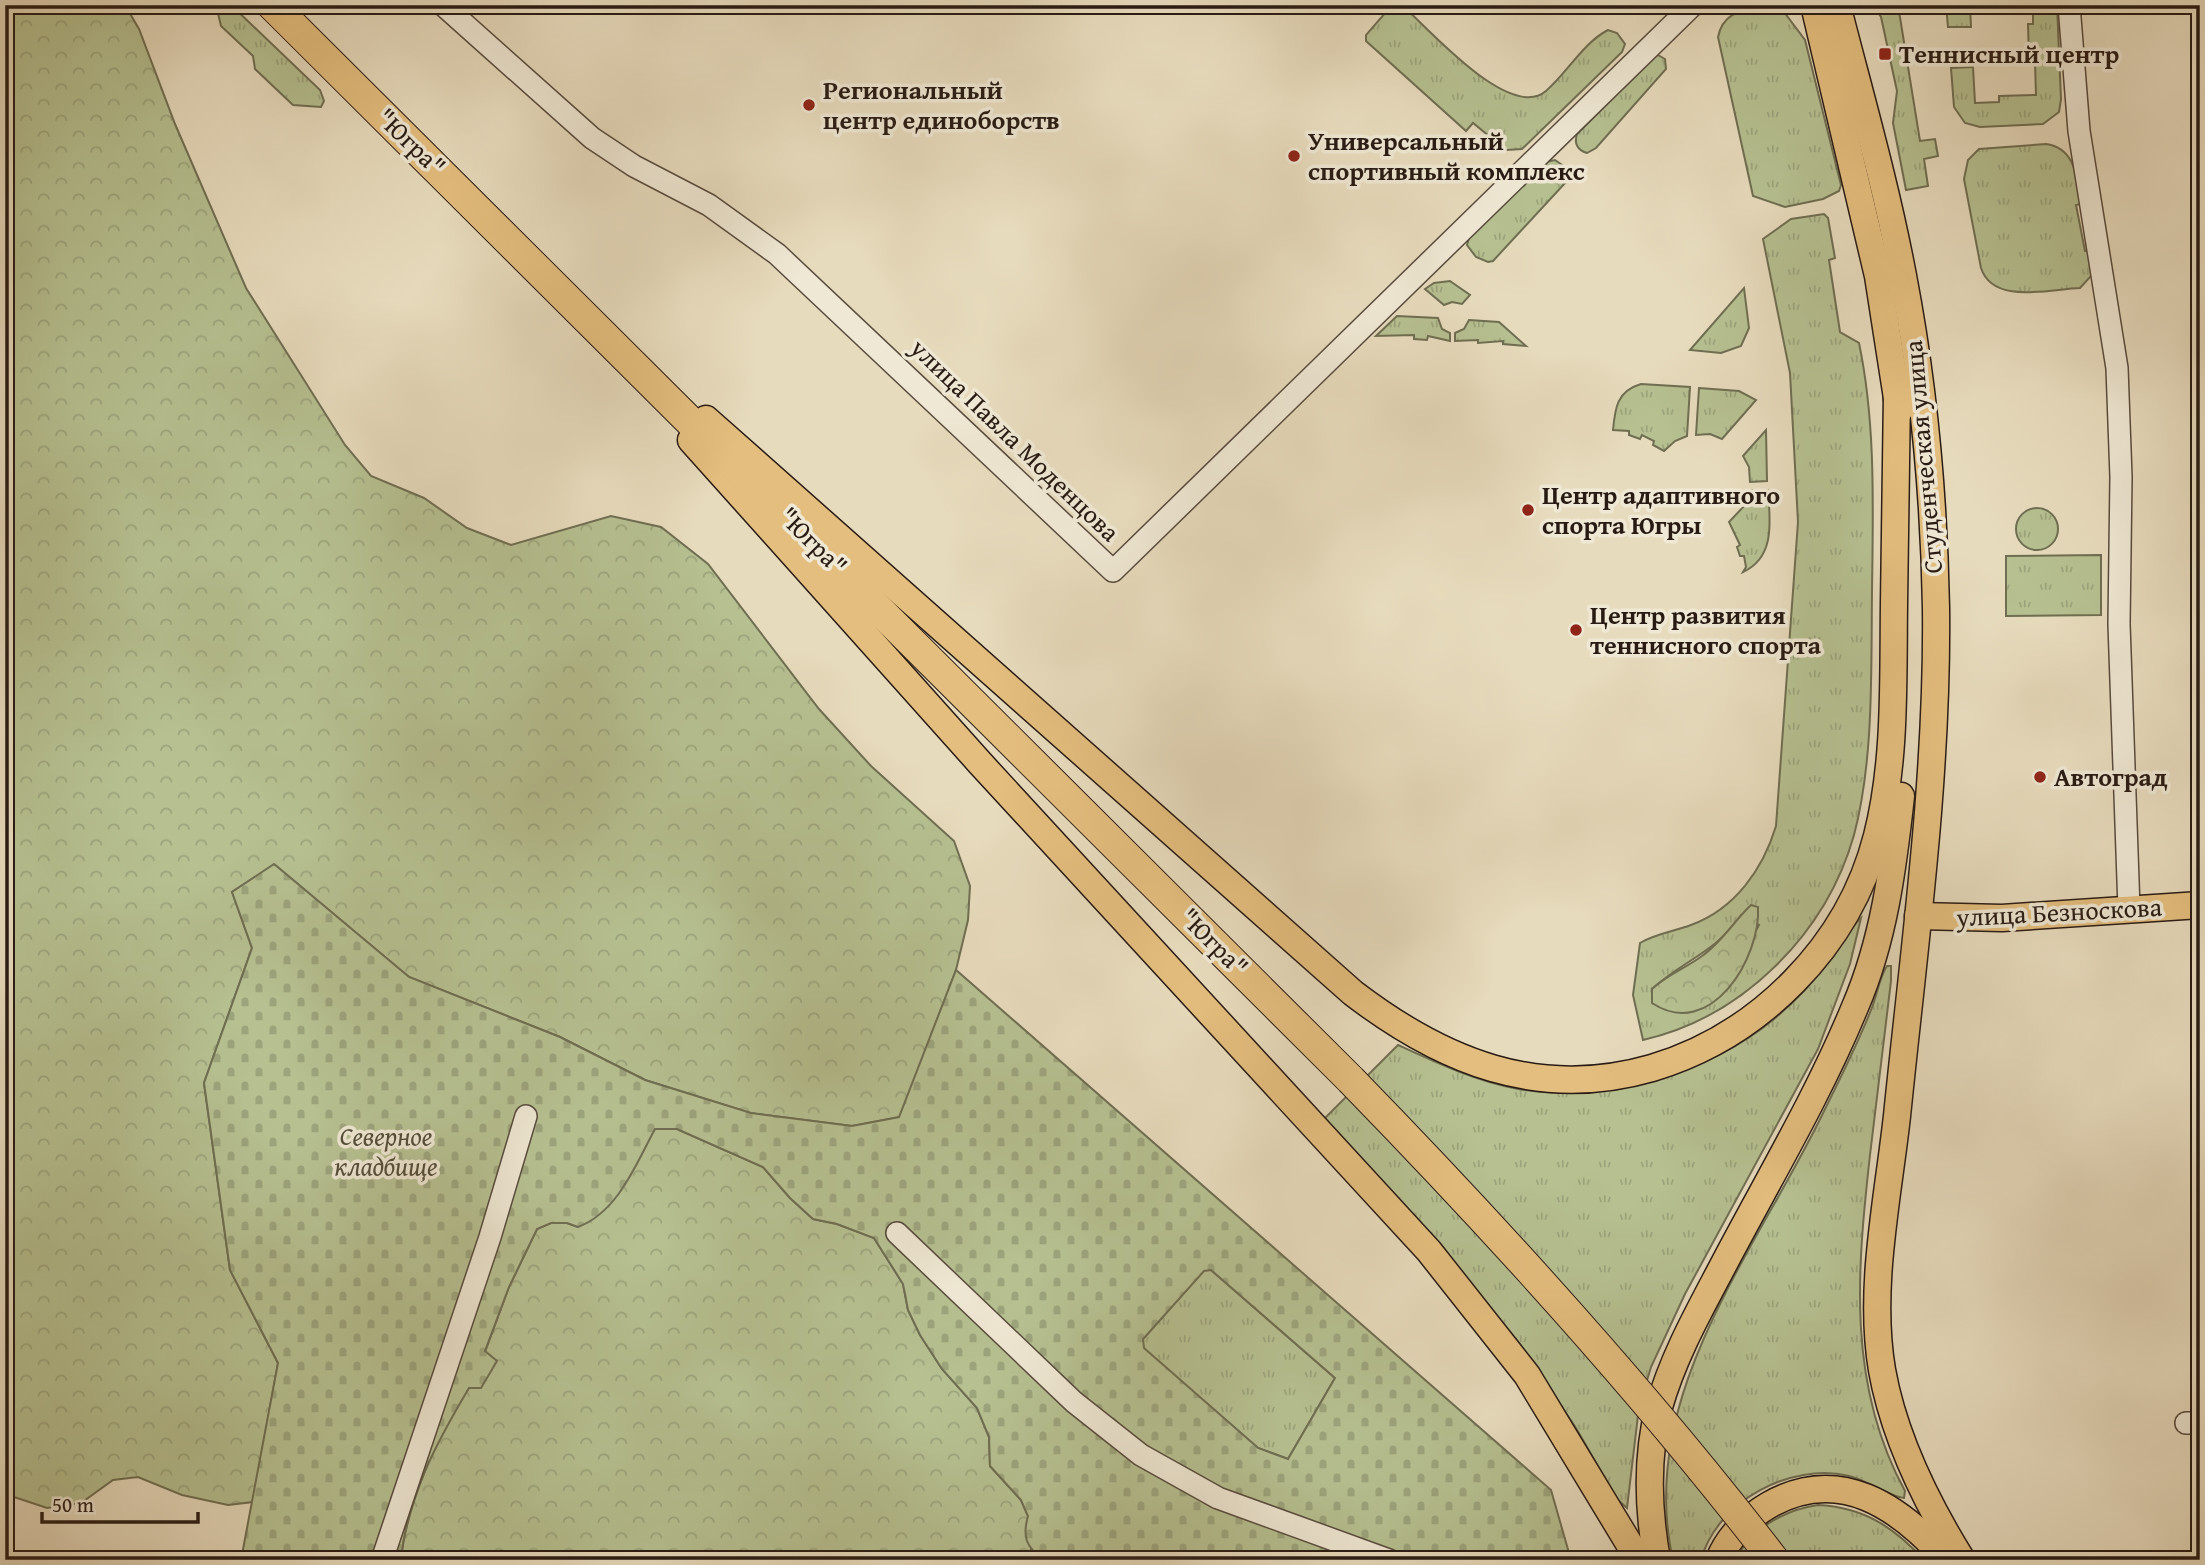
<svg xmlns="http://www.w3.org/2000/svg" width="2205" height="1565" viewBox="0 0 2205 1565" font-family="'Gentium Book Plus',serif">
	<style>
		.grass { fill: url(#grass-tufts); stroke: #6f6e52; stroke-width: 2; fill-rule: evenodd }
		.forest { fill: url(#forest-crowns); stroke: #6f6e52; stroke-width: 2 }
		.cemetery { fill: url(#cemetery-stones); stroke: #6f6e52; stroke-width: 2; fill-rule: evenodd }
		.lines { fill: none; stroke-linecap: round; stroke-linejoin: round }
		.minor-casing { stroke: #584b3e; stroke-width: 24 }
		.major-casing { stroke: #281b14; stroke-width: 29 }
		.highway-casing { stroke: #281b14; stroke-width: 32 }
		.minor { stroke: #efe8d4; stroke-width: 21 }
		.major { stroke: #e4be7e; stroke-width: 26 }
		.highway { stroke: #e4be7e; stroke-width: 30 }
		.highway-bridge-casing { stroke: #281b14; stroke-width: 32; stroke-linecap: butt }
		.highway-bridge { stroke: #e4be7e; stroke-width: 30 }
		.poi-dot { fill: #8f2418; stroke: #efe8d4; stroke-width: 2.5 }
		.labels { text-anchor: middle; stroke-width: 7; stroke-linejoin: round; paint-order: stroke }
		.poi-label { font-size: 26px; font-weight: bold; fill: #281b14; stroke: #efe8d4; text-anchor: start }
		.street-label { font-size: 26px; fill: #281b14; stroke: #efe8d4 }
		.park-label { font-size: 26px; font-style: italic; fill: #534d3a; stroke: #efe8d4 }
	</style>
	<defs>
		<pattern id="grass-tufts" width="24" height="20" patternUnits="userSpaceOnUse" patternTransform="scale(1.75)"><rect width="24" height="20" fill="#b6c091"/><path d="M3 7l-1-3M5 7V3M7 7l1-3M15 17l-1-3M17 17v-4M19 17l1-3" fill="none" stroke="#9ca47c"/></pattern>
		<pattern id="forest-crowns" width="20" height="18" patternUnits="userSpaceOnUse" patternTransform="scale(1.75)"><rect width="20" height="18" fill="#b6c091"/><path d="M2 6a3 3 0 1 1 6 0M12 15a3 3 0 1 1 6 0" fill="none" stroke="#9ca47c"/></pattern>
		<pattern id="cemetery-stones" width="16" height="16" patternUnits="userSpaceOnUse" patternTransform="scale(1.75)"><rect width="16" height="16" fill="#b6c091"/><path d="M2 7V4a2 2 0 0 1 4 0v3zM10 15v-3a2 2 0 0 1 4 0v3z" fill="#9ca47c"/></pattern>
	</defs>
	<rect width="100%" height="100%" fill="#e7dbbd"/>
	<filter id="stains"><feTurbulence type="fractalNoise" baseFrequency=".00286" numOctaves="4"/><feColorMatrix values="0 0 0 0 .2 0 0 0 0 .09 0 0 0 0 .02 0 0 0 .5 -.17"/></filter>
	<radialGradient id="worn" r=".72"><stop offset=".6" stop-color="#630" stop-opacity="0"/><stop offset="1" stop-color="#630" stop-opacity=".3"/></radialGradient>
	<!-- grass -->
	<g class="grass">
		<path d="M216,5H231L320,90L324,101L321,107L293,105L255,69L253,56L221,26Z"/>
		<path d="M1392,5H1402C1429,29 1510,122 1546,91C1567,73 1583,43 1608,30L1617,33L1625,44L1622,52L1522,149L1506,150L1473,123L1466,131L1366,41V35Z"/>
		<path d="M1873,5H1898L1920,141L1935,139L1938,156L1924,159L1928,186L1906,190L1893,123L1897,91L1881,17Z"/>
		<path d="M1946,5H1970L1971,27H1948Z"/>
		<path d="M2033,5H2057L2061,99L2059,112L2043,124L1980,127L1965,123L1954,107L1951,68L1973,67L1975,103L1999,102V96L2036,95L2035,62L2029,61L2028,24H2033Z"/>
		<path d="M1761,6L1773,7L1784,12L1805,40L1841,185L1839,191L1823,199L1785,207L1753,196L1718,37C1723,13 1740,11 1761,6Z"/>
		<path d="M1658,55L1665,59L1666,69L1596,148L1587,153C1577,150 1574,143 1577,134L1653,57Z"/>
		<path d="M2046,144C2076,148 2077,179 2082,204L2076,205L2085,251L2090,250L2091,276L2080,288C2049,289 1993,305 1981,268L1964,179L1968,160L1979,149Z"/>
		<path d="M1555,160L1568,169L1566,182L1493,261L1488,262L1476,257L1467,245L1469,238L1546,162Z"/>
		<path d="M1824,214L1828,218L1835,258L1829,260L1840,332L1859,343C1876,424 1873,510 1872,592C1871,669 1874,760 1854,835C1826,934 1743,1017 1643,1040L1633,995L1640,943C1654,934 1675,931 1691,925C1735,909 1763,869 1776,826L1798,522L1790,373L1763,239L1791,219ZM1741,915L1759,925L1751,940L1653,1003L1652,989C1682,961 1717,952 1741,915Z"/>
		<path d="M1450,281L1470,295L1462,304L1452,302L1444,305L1425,289L1434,283Z"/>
		<path d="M1744,288L1749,328L1741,346L1721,353L1690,350Z"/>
		<path d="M1397,316L1438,318L1442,329L1450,333V341L1428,336L1427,340L1414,339V335L1376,336Z"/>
		<path d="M1469,320L1499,322L1526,346L1503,344V341L1478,343V340L1455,341V333L1464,329Z"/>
		<path d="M1641,384L1690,387L1687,436L1675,441L1664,451L1653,445L1654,441L1642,435L1640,439L1629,435V431L1613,430C1615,408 1617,391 1641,384Z"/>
		<path d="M1699,388L1739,391L1756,400L1722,439L1710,434L1696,435Z"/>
		<path d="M1766,430L1767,481L1750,482L1749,467L1743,456Z"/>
		<path d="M1749,490H1768C1770,520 1776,557 1743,572L1746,567L1744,556H1740L1737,547L1740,545L1729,522L1746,504Z"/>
		<circle cx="2037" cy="529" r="21"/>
		<path d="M2101,555V615L2006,616V556Z"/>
		<path d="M1861,918L1850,964L1818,1049L1685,1294L1651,1367L1639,1407L1627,1508L1617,1499L1576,1428L1519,1343L1440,1247L1323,1120L1398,1045C1437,1063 1475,1081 1518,1089C1602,1104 1709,1073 1774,1019C1796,1001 1816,979 1833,957C1842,944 1850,928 1861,918Z"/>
		<path d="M1887,966H1891V981C1884,1039 1877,1097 1870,1155C1857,1271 1847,1385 1905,1491L1904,1498C1890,1497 1867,1480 1849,1476C1791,1462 1717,1501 1701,1560H1673C1635,1395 1759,1248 1826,1107C1842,1075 1858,1043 1871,1010C1877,996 1879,978 1887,966Z"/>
		<path d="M1204,1270H1211L1335,1378L1288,1459L1258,1448L1143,1348V1339Z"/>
		<path d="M1818,1505C1863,1507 1894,1527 1924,1560H1735C1752,1528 1784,1510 1818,1505Z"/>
	</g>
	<!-- forest -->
	<g class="forest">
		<path d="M5,5H125L139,29L175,124L246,288L345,445L371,476L424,498L467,528L511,545L611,516L661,527L708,564L819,709L871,766L954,841L970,886L968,920L956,970L900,1117L852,1126L750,1113L645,1080L560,1037L409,977L275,865L232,892L252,948L204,1083L230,1270L278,1363L253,1502L228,1505L182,1495L138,1477L113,1480L81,1503L47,1508L5,1494Z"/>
		<path d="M1751,905L1758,907C1761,957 1711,1042 1652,1003V989C1668,974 1686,968 1702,956C1722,942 1734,921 1751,905Z"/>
		<path d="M654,1129H677L763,1167L790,1198L813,1219L837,1224L874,1238L903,1284L908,1310L920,1335L942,1369L977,1408L989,1437L990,1466L1021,1500L1028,1516L1031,1550L1044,1560H401C405,1512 439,1426 469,1388C476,1378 487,1370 496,1362L485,1352L509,1287L537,1229L551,1223H567L578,1227L644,1148Z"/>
	</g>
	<!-- cemetery -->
	<path class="cemetery" d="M274,864L409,977L560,1037L645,1080L751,1113L852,1126L899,1117L956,970L1551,1490L1571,1560H1044C1026,1547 1022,1537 1028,1516L1021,1500L990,1466L989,1437L977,1408L942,1369L920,1335L908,1310L903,1284L874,1238L837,1224L813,1219L790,1198L763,1167L677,1129H655C636,1164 618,1212 578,1227L567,1223H551L537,1229L509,1287L485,1351L497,1361L481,1388H469C438,1440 406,1499 401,1560H241L278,1363L230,1270L204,1083L252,948L232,892ZM1211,1270L1335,1378L1288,1459L1258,1448L1144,1348L1143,1339L1204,1271Z"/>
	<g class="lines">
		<defs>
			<g id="minor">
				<path d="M443,5L592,138L634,166L709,205L777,254L1113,571L1693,5"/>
				<path d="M2069,5L2079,131L2117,368L2121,477L2119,624L2129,909"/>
				<path d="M897,1233L1074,1402L1141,1455L1218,1498L1389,1560"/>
				<path d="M2186,1423H2200"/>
				<path d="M382,1560L490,1237L526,1116"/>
			</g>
			<g id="major">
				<path d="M1814,5L1878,276L1899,411"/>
				<path d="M1837,5C1860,95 1886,185 1903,276C1924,386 1934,497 1936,608C1938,778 1914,948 1897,1116C1888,1198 1868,1288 1882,1370C1894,1438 1926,1502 1962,1560"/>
				<path d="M706,419L1353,993C1442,1061 1538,1101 1652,1068C1759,1036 1849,946 1877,836C1896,762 1893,680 1894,604C1895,534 1896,463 1897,393"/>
				<path d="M691,440L980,763L1429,1251L1527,1375L1639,1560"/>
				<path d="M1918,916L2002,918L2200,905"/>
				<path d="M1657,1560C1648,1510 1646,1457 1659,1407C1674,1354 1702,1306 1727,1258C1771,1175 1819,1094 1855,1007C1884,940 1893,868 1901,796"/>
				<path d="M1719,1560C1728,1537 1748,1517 1769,1505C1839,1465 1899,1506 1947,1560"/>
			</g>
			<path id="highway" d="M272,5L1351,1080"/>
		</defs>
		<!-- minor casing -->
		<use href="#minor" class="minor-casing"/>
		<!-- major casing -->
		<use href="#major" class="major-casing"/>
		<!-- highway casing -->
		<use href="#highway" class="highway-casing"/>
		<!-- minor -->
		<use href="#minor" class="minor"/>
		<!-- major -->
		<use href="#major" class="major"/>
		<!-- highway -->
		<use href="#highway" class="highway"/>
		<defs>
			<path id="highway-bridge" d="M1351,1080C1500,1233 1644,1391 1774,1560"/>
		</defs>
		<!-- highway-bridge casing -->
		<use href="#highway-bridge" class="highway-bridge-casing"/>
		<!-- highway-bridge -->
		<use href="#highway-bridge" class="highway-bridge"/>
	</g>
	<!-- markers -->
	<g class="poi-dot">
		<rect x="1878" y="47" width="14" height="14" rx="3.5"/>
		<circle cx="809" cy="105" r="7"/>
		<circle cx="1294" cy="156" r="7"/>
		<circle cx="1528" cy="510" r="7"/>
		<circle cx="1576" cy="630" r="7"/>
		<circle cx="2040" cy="777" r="7"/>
	</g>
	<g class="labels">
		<!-- poi labels -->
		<g class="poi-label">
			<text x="1899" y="63">Теннисный центр</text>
			<text x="823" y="99">Региональный<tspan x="823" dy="30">центр единоборств</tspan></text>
			<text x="1308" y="150">Универсальный<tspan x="1308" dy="30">спортивный комплекс</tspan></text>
			<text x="1542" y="504">Центр адаптивного<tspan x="1542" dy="30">спорта Югры</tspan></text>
			<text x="1590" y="624">Центр развития<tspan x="1590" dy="30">теннисного спорта</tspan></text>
			<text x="2054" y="786">Автоград</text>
		</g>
		<!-- street labels -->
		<g class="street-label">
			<text transform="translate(411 142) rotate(44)" y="9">"Югра"</text>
			<text transform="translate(1015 440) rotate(44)" y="9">улица Павла Моденцова</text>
			<text transform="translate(1923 457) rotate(-95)" y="9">Студенческая улица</text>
			<text transform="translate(813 541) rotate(45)" y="9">"Югра"</text>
			<text transform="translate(2059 912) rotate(-3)" y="9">улица Безноскова</text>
			<text transform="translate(1214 942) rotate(45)" y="9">"Югра"</text>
		</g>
		<!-- park labels -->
		<g class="park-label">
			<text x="386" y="1145">Северное<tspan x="386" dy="30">кладбище</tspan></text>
		</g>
	</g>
	<!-- margin -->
	<rect width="2205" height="1565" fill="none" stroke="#e7dbbd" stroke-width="28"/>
	<rect x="7" y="7" width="2191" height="1551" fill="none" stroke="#281b14" stroke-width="3.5"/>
	<rect x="14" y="14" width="2177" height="1537" fill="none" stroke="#281b14" stroke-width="2"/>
	<!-- scale -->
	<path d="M42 1512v10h156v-10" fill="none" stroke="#281b14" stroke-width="3.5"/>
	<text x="52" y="1512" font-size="21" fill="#281b14" stroke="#efe8d4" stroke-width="5" paint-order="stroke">50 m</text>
	<rect width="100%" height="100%" filter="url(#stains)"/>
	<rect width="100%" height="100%" fill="url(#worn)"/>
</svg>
